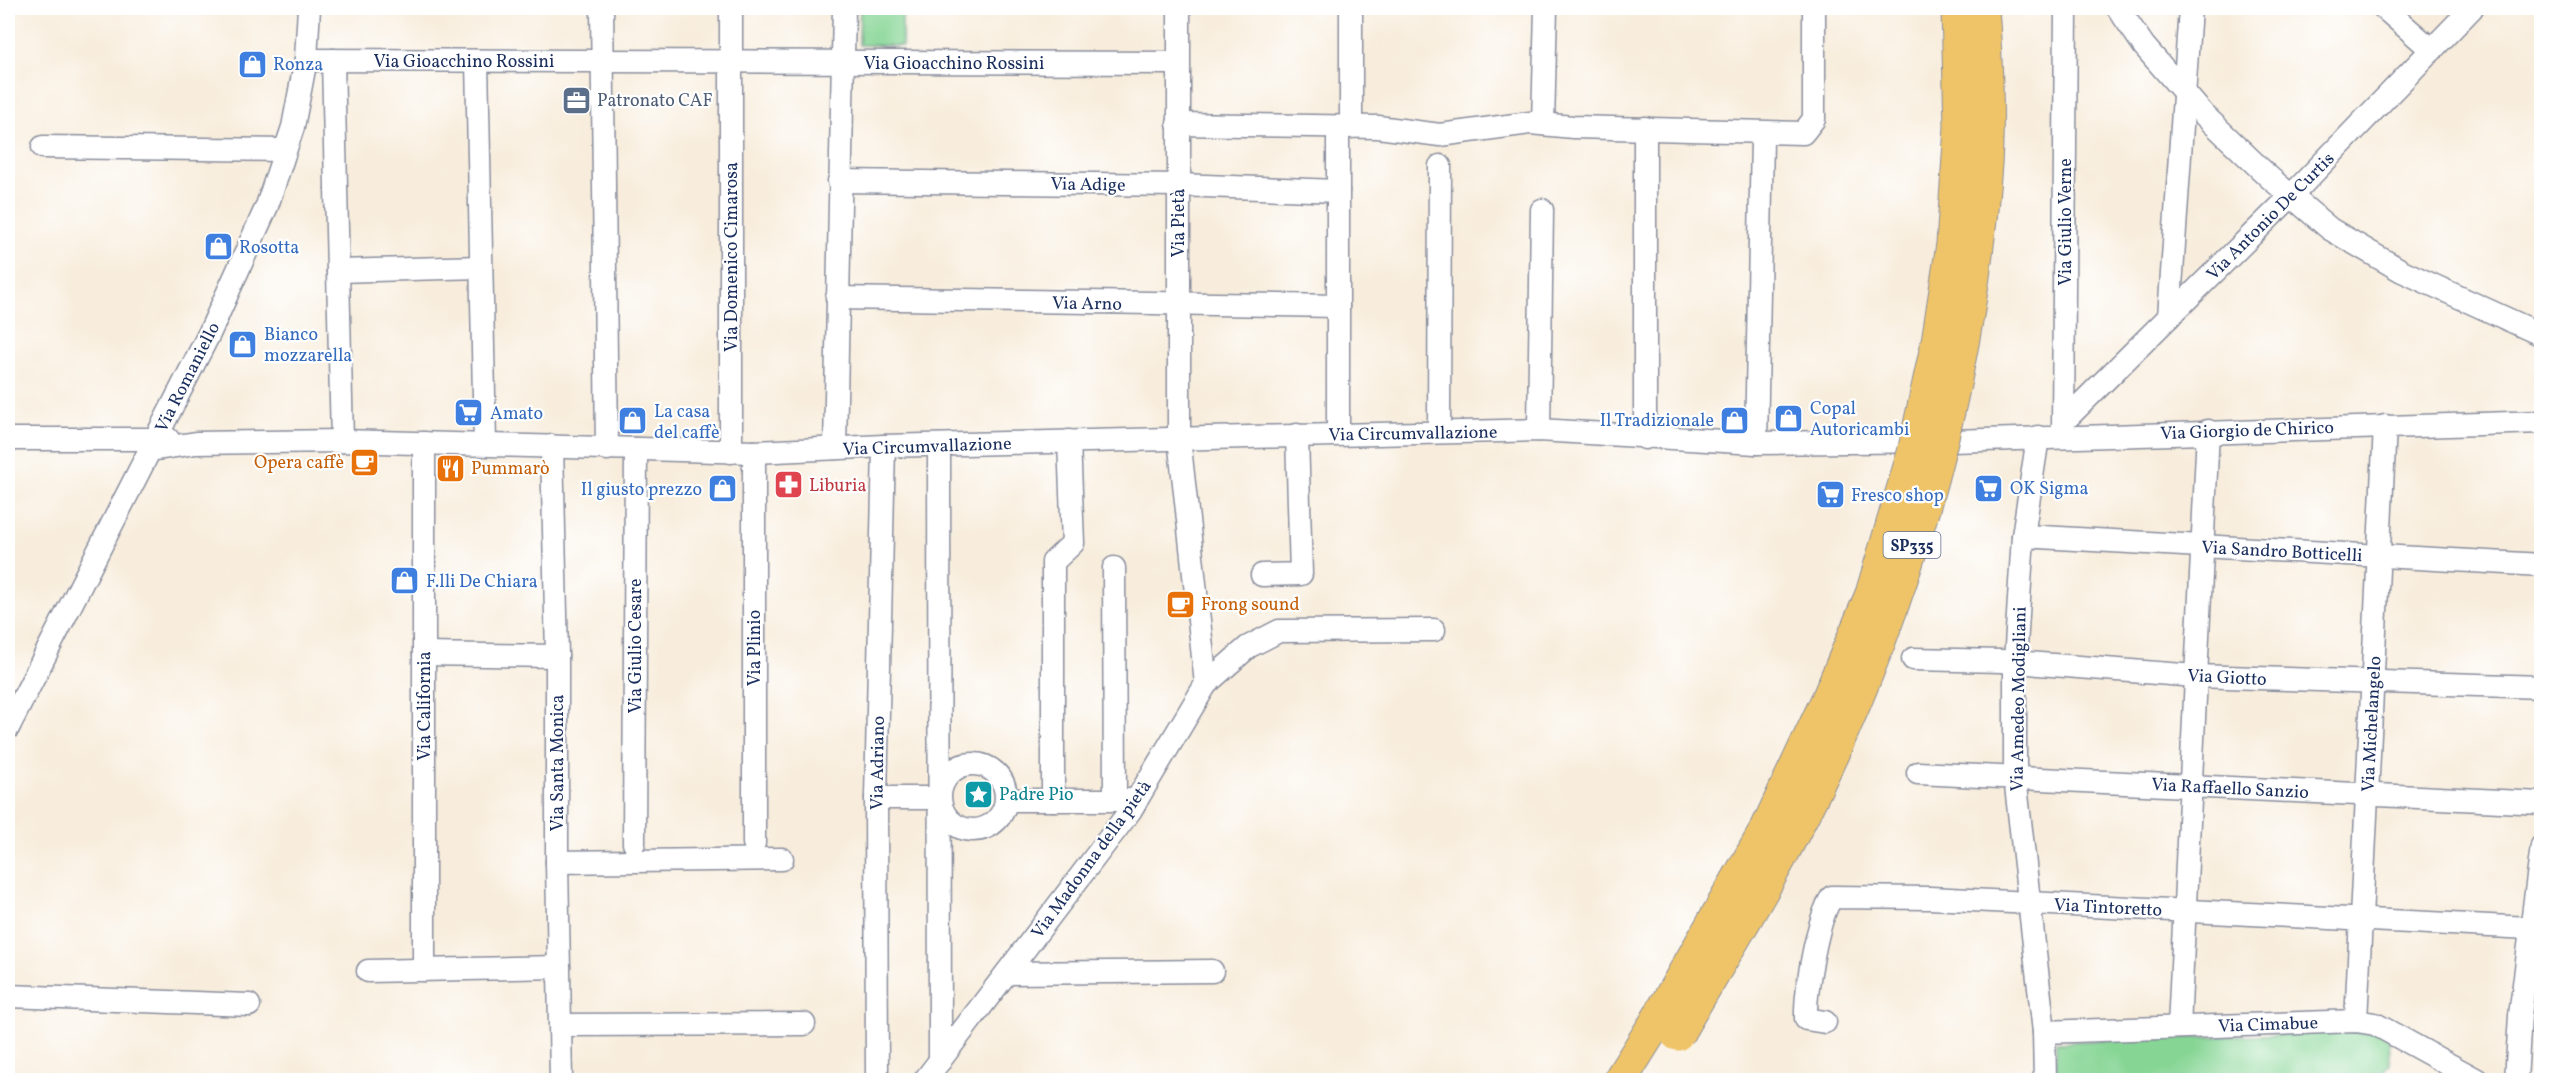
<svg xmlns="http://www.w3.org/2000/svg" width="2549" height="1088" viewBox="0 0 2549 1088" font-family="Vollkorn,serif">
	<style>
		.green { fill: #86d594; stroke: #508279; stroke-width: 1.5 }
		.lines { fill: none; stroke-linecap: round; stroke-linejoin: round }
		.minor-casing { stroke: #8a8e9d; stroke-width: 25 }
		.highway-casing { stroke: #8a8e9d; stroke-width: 35 }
		.minor { stroke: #fff; stroke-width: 22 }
		.highway { stroke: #efc469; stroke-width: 33 }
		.highway-bridge-casing { stroke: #8a8e9d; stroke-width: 35; stroke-linecap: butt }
		.highway-bridge { stroke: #efc469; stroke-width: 33 }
		.labels { text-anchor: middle; stroke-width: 4.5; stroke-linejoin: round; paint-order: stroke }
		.shield { fill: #fff; stroke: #5f6d8e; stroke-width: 1.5 }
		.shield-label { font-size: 16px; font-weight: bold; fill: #1b2f5e }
		.street-label { font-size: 18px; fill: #1b2f5e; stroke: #fff }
		.shop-label { font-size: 18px; fill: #366cbe; stroke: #fff; text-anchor: start }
		.service-label { font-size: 18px; fill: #4e5e75; stroke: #fff; text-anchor: start }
		.food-label { font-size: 18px; fill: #c56008; stroke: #fff; text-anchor: start }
		.health-label { font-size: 18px; fill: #be3a42; stroke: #fff; text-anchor: start }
		.culture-label { font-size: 18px; fill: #0d838f; stroke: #fff; text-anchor: start }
	</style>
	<rect width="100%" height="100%" fill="#fff"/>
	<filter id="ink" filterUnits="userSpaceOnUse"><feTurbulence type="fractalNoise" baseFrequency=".0167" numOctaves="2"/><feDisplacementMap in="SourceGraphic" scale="12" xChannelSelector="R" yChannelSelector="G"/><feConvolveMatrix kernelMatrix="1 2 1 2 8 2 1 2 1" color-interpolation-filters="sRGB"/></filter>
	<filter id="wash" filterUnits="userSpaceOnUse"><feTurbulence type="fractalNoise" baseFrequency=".008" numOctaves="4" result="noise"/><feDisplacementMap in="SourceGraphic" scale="24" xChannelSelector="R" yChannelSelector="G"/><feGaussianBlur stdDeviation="1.35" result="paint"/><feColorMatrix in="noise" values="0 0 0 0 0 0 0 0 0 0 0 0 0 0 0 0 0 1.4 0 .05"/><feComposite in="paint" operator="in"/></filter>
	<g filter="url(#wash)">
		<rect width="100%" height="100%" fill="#f8eddc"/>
		<!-- green -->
		<g class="green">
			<path d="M860,8H902V46L859,45Z"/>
			<path d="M2377,1031L2389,1035L2390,1064L2383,1073L2374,1074V1080H2056V1042Z"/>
		</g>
	</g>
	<g filter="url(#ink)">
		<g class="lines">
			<defs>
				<g id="minor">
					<path d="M602,8L607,449"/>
					<path d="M731,8V452"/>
					<path d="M1351,8V127"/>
					<path d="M2118,8L2144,46L2203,114L2270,178L2330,229L2402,271L2542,335"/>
					<path d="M2384,8L2432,50"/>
					<path d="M306,60L1178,63"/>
					<path d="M333,60L342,441"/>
					<path d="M477,61L485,444"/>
					<path d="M1178,124L1378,127L1440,135L1530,123L1573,127L1803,133L1814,119V8"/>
					<path d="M1543,124L1546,8"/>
					<path d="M43,147L285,150"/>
					<path d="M839,181L1178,185L1338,191"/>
					<path d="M338,271L481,267"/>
					<path d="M837,298L1338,306"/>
					<path d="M2169,317L2190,8"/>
					<path d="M2064,421L2291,196L2472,8"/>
					<path d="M2063,429L2066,8"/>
					<path d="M1539,430L1542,210"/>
					<path d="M1439,431L1440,166"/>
					<path d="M1338,434V127"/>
					<path d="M2038,437L2023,536L2015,662V777L2044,1032L2045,1080"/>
					<path d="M1645,438V128"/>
					<path d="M8,439H168"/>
					<path d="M424,443V970"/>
					<path d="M1756,443L1762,139"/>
					<path d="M939,445L940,1061"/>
					<path d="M552,446L557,656V862L561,1080"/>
					<path d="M835,448L844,8"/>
					<path d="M150,450L196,443L342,441L754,452L884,446L1539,430L1756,443L1952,441L2542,422"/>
					<path d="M2023,536L2542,565"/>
					<path d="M1114,568L1115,800"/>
					<path d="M1262,575L1301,574L1297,435"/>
					<path d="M424,654L557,656"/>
					<path d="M1913,659L2001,661L2196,676L2542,687"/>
					<path d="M1206,684L1248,647L1279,631L1434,630"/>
					<path d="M8,728L209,334L267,206L293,127L306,59L309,8"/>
					<circle cx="973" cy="797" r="33"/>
					<path d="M1918,773L2542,803"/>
					<path d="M876,798H939"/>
					<path d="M1007,800H1129"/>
					<path d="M1053,800V562L1073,543L1069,441"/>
					<path d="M634,843L636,449"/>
					<path d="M754,843V452"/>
					<path d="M557,862L782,859"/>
					<path d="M368,971L559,967"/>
					<path d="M1007,973L1212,971"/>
					<path d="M8,996L249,1005"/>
					<path d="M2356,1021L2385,426"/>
					<path d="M1825,1022L1806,1019C1805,992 1817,919 1832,897L1930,898L2530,928"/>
					<path d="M561,1025L804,1024"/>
					<path d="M2179,1027L2208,431"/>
					<path d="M2044,1032L2356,1021L2375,1024L2477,1080"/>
					<path d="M877,1080L876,798L884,446"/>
					<path d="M925,1080L1130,811L1206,684L1179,438V8"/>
					<path d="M2516,1080L2520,1015L2542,846"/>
				</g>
				<path id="highway" d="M1620,1080L1657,1021"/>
			</defs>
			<!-- minor casing -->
			<use href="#minor" class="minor-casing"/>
			<!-- highway casing -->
			<use href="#highway" class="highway-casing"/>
			<!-- minor -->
			<use href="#minor" class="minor"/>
			<!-- highway -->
			<use href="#highway" class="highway"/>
			<defs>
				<g id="highway-bridge">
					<path d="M1657,1021L1767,829L1829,697L1872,594L1914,453L1938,342L1953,244L1961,127L1958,8"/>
					<path d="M1677,1034C1715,968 1757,903 1792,835C1898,633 1966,404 1984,177C1989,122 1986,63 1982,8"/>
				</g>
			</defs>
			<!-- highway-bridge casing -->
			<use href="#highway-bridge" class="highway-bridge-casing"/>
			<!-- highway-bridge -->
			<use href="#highway-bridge" class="highway-bridge"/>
		</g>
	</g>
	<!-- icons -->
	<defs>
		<symbol id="shop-square" viewBox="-11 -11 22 22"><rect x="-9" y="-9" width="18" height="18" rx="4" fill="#3f7fe0" stroke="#fff"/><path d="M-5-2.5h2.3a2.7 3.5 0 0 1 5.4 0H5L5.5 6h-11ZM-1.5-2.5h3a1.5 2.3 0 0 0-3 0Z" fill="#fff"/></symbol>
		<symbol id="office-square" viewBox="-11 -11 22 22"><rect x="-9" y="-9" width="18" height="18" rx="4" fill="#5c6f8a" stroke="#fff"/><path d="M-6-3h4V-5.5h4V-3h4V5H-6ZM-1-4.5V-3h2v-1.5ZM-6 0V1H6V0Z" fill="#fff"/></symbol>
		<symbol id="supermarket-square" viewBox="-11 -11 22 22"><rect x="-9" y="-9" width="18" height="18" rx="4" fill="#3f7fe0" stroke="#fff"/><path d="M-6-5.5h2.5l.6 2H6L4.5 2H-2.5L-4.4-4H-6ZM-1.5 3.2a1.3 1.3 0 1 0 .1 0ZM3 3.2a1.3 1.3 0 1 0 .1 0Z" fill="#fff"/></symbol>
		<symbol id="cafe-square" viewBox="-11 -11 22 22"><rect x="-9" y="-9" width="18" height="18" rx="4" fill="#e8710a" stroke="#fff"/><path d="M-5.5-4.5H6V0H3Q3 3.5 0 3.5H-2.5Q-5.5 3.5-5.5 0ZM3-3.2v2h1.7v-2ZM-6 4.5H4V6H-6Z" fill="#fff"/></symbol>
		<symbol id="restaurant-square" viewBox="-11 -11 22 22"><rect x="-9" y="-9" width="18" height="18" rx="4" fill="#e8710a" stroke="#fff"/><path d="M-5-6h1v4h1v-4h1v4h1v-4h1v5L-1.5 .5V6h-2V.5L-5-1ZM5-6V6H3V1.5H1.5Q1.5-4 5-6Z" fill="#fff"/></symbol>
		<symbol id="pharmacy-square" viewBox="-11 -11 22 22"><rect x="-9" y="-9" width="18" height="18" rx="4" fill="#e0444e" stroke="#fff"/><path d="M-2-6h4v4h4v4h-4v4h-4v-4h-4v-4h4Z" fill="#fff"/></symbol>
		<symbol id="sight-square" viewBox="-11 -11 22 22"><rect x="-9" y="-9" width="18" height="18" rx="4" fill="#0f9aa8" stroke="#fff"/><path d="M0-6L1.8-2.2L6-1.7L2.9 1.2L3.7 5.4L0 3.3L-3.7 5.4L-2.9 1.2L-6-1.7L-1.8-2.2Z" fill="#fff"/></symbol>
	</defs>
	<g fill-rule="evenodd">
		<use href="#shop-square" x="236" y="48" width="33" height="33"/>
		<use href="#office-square" x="560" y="84" width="33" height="33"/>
		<use href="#shop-square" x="202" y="230" width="33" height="33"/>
		<use href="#shop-square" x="226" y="328" width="33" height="33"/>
		<use href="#supermarket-square" x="452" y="396" width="33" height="33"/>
		<use href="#shop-square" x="1772" y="402" width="33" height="33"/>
		<use href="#shop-square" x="1718" y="404" width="33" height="33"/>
		<use href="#shop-square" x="616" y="404" width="33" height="33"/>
		<use href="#cafe-square" x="348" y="446" width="33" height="33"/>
		<use href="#restaurant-square" x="434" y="452" width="33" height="33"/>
		<use href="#pharmacy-square" x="772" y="468" width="33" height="33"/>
		<use href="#supermarket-square" x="1972" y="472" width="33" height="33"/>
		<use href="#shop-square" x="706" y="472" width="33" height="33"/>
		<use href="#supermarket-square" x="1814" y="478" width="33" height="33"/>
		<use href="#shop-square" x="388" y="564" width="33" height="33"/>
		<use href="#cafe-square" x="1164" y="588" width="33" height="33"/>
		<use href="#sight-square" x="962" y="778" width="33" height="33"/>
	</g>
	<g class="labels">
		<!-- shield labels -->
		<rect class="shield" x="1883.5" y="532" width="57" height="26" rx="4.5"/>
		<g class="shield-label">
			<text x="1912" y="551">SP335</text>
		</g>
		<!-- street labels -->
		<g class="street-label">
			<text x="464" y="67">Via Gioacchino Rossini</text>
			<text x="954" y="69">Via Gioacchino Rossini</text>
			<text transform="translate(1088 184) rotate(1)" y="6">Via Adige</text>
			<text transform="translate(2270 216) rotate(-45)" y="6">Via Antonio De Curtis</text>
			<text transform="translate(2065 222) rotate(-90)" y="6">Via Giulio Verne</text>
			<text transform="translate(1178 223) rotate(-90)" y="6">Via Pietà</text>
			<text transform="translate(731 257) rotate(-90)" y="6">Via Domenico Cimarosa</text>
			<text transform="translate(1087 303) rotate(1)" y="6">Via Arno</text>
			<text transform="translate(187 377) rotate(-63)" y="6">Via Romaniello</text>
			<text transform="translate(2247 430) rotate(-2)" y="6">Via Giorgio de Chirico</text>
			<text transform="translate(1413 433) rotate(-1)" y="6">Via Circumvallazione</text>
			<text transform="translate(927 446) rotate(-2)" y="6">Via Circumvallazione</text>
			<text transform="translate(2282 551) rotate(3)" y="6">Via Sandro Botticelli</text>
			<text transform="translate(635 646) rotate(-90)" y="6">Via Giulio Cesare</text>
			<text transform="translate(754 648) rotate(-90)" y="6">Via Plinio</text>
			<text transform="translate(2227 677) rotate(3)" y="6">Via Giotto</text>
			<text transform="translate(2018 699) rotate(-89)" y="6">Via Amedeo Modigliani</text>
			<text transform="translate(424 706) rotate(-90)" y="6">Via California</text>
			<text transform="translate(2371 724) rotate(-87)" y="6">Via Michelangelo</text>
			<text transform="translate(557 763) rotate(-90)" y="6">Via Santa Monica</text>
			<text transform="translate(877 763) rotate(-89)" y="6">Via Adriano</text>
			<text transform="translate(2230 788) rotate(3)" y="6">Via Raffaello Sanzio</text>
			<text transform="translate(1091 859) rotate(-54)" y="6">Via Madonna della pietà</text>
			<text transform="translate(2108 907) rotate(3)" y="6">Via Tintoretto</text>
			<text transform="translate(2268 1024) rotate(-2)" y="6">Via Cimabue</text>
		</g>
		<!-- shop labels -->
		<g class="shop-label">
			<text x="273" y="70">Ronza</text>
			<text x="239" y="253">Rosotta</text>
			<text x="264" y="340">Bianco<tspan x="264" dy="21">mozzarella</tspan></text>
			<text x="1810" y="414">Copal<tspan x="1810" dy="21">Autoricambi</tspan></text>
			<text x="654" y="417">La casa<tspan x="654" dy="21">del caffè</tspan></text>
			<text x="490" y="419">Amato</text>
			<text x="1714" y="426" text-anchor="end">Il Tradizionale</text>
			<text x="2010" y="494">OK Sigma</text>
			<text x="702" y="495" text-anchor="end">Il giusto prezzo</text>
			<text x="1851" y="501">Fresco shop</text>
			<text x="426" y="587">F.lli De Chiara</text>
		</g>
		<!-- service labels -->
		<g class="service-label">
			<text x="597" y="106">Patronato CAF</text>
		</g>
		<!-- food labels -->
		<g class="food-label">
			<text x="344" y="468" text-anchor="end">Opera caffè</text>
			<text x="471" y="474">Pummarò</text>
			<text x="1201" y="610">Frong sound</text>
		</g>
		<!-- health labels -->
		<g class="health-label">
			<text x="809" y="491">Liburia</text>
		</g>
		<!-- culture labels -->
		<g class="culture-label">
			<text x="999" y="800">Padre Pio</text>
		</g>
	</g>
	<!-- margin -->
	<rect width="2549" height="1088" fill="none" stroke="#fff" stroke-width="30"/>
</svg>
